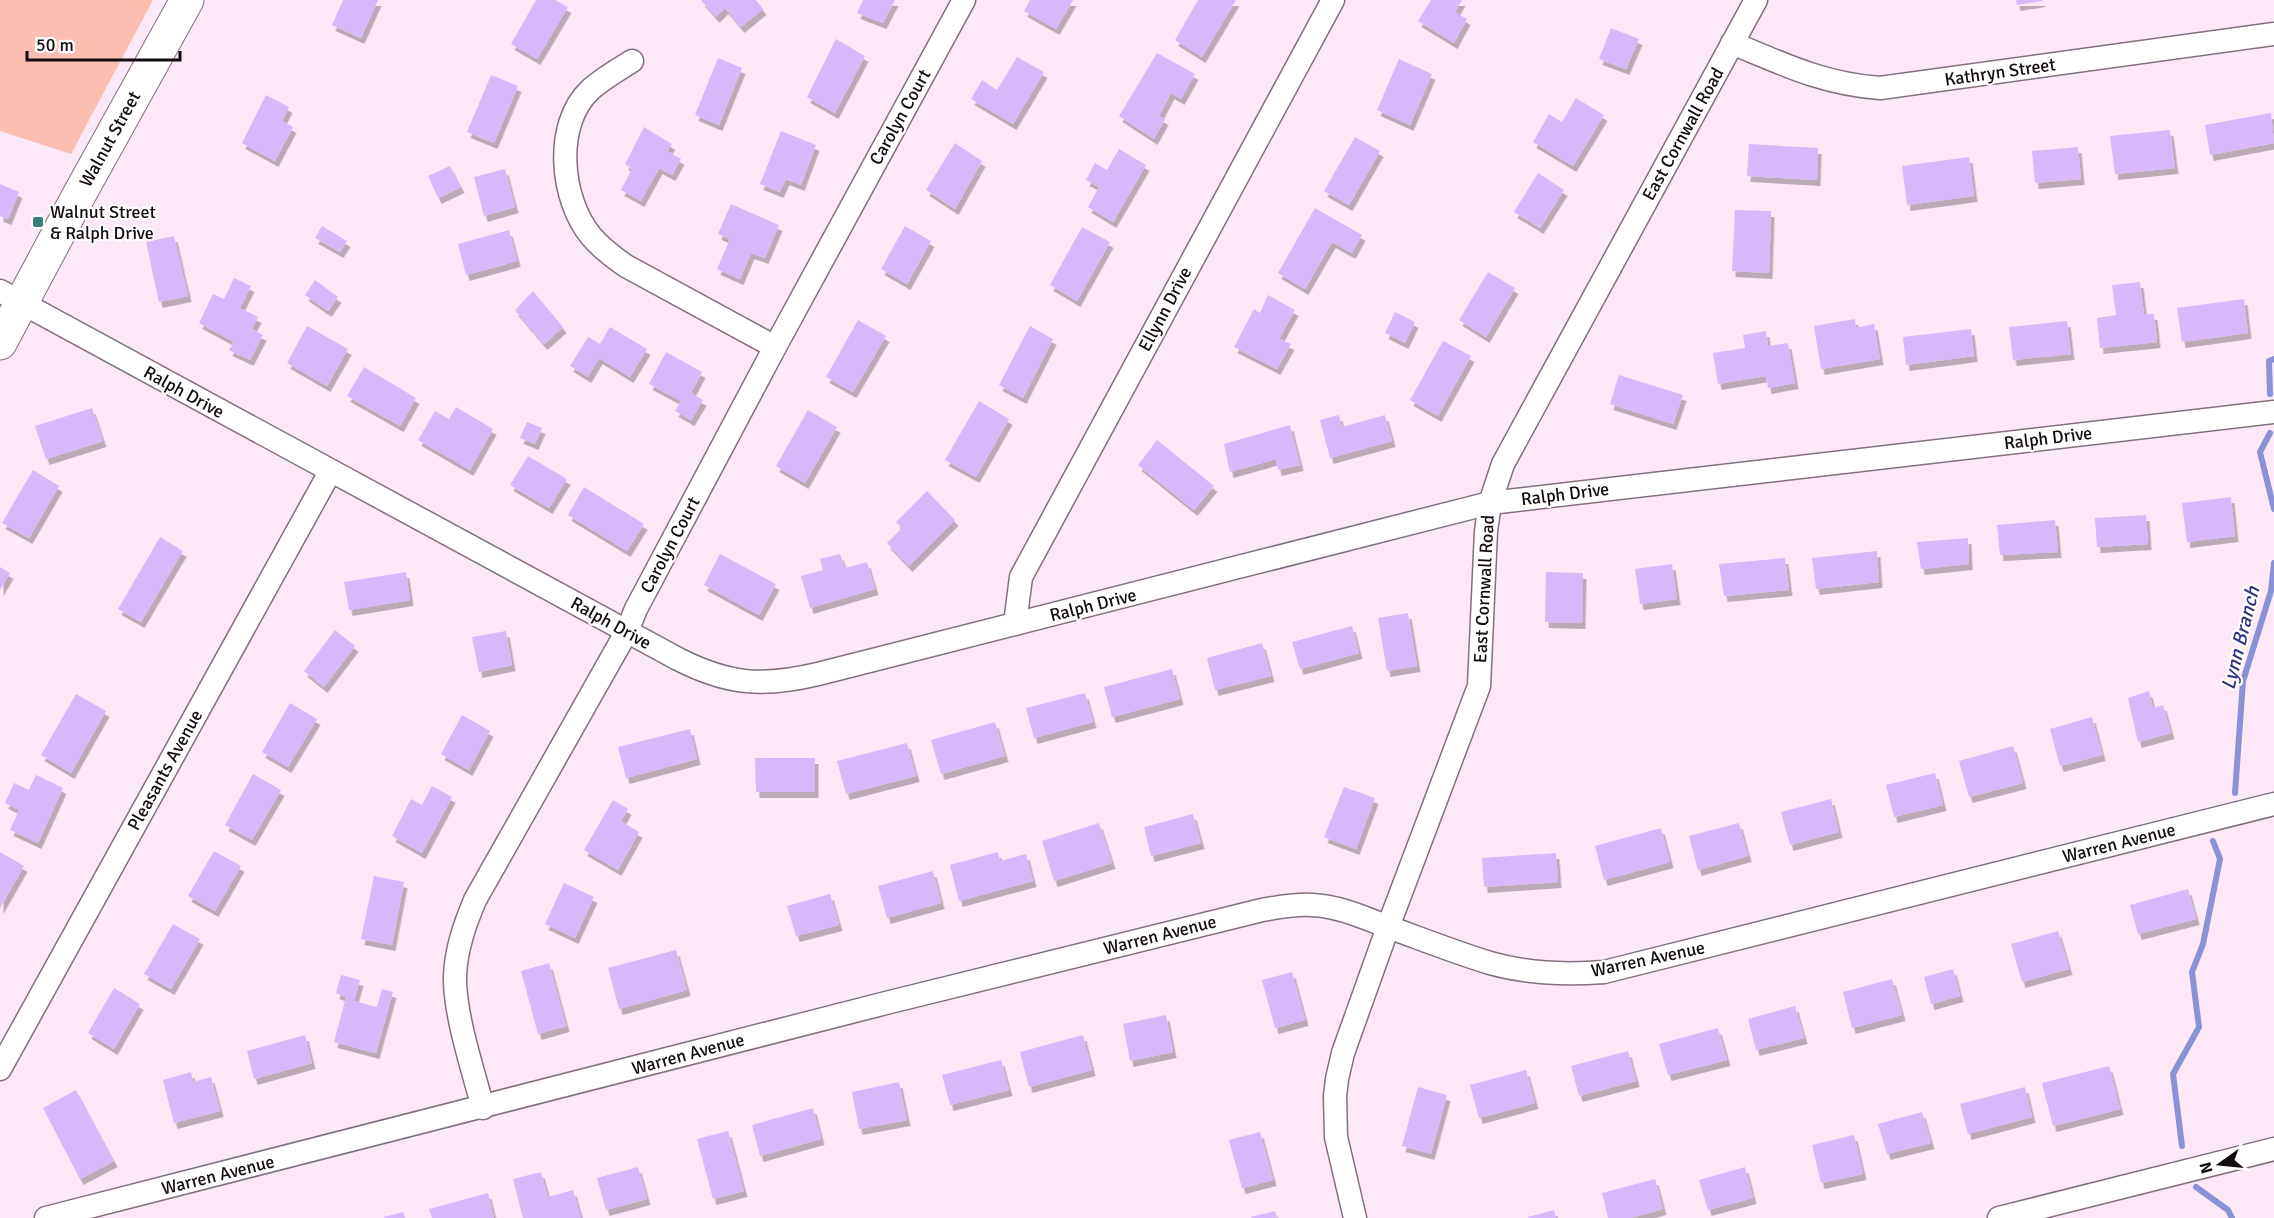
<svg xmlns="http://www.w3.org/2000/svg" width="2274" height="1218" viewBox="0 0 2274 1218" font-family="Signika,sans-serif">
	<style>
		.green { fill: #fbbfb2 }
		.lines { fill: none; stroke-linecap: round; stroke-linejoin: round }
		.stream { stroke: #8892d4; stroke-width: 6 }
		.building { fill: #d7b8fb; filter: url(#shadow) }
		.street-casing { stroke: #82707e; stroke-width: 25 }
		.secondary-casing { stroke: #82707e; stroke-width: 35 }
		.street { stroke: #fff; stroke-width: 22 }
		.secondary { stroke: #fff; stroke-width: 33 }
		.poi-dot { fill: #377f7b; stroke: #fff; stroke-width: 2 }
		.labels { text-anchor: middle; stroke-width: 4.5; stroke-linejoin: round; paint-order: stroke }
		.street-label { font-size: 18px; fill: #120b10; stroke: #fff }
		.poi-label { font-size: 18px; fill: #120b10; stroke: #fff; text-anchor: start }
		.water-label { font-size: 20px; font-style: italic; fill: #2f317e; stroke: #fff }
	</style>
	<defs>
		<filter id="shadow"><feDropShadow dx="3.5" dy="6" stdDeviation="0" flood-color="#0004"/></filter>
	</defs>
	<rect width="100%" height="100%" fill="#fde8f8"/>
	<!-- green -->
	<path class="green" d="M0,0H153L71,154L0,131Z"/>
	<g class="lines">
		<!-- stream -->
		<g class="stream">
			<path d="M2270,394L2269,361L2274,359"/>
			<path d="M2270,433L2260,452L2274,509"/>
			<path d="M2235,793L2243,681L2271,591L2274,563"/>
			<path d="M2182,1146L2173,1074L2199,1027L2192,972L2203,944L2220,859L2213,841"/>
			<path d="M2196,1187L2228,1210L2232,1218"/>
		</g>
	</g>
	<!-- building -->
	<g class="building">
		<path d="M343,0H378L361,38L332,25Z"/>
		<path d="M536,0H555L568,7L537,59L511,44Z"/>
		<path d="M701,0H756L763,9L741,27L725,8L716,17Z"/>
		<path d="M863,0H895L883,23L857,13Z"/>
		<path d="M1030,0H1073L1056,29L1024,11Z"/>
		<path d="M1198,0H1236L1202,57L1175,40Z"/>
		<path d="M1431,0H1462L1455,12L1467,19L1454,43L1418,21Z"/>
		<path d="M2016,0H2042V1L2017,5Z"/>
		<path d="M1611,28L1639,39L1626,69L1599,59Z"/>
		<path d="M836,39L865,56L835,113L807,97Z"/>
		<path d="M1157,53L1195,74L1181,99L1171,93L1159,116L1165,119L1154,139L1119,116Z"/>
		<path d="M1017,57L1044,72L1013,124L971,99L982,80L997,90Z"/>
		<path d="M718,58L742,68L719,125L695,115Z"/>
		<path d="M1399,59L1432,74L1410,125L1377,110Z"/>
		<path d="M491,75L518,86L494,143L467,132Z"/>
		<path d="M266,95L289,107L282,121L293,127L275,161L242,143Z"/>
		<path d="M1576,98L1604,115L1573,166L1533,142L1549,114L1562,122Z"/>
		<path d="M2271,113L2274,143L2210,155L2205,125Z"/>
		<path d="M644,127L672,144L667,151L681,159L672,175L659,168L641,201L621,190L632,169L625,164Z"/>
		<path d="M2170,130L2175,168L2115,174L2110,136Z"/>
		<path d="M781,131L816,145L801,185L786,179L780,192L760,184Z"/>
		<path d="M1355,137L1380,151L1349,205L1324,191Z"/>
		<path d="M955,143L982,161L955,209L926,190Z"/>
		<path d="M1749,144L1818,148L1817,180L1747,176Z"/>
		<path d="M2078,147L2081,179L2035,183L2032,151Z"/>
		<path d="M1119,149L1146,165L1113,222L1088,207L1099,187L1086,180L1095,163L1107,170Z"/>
		<path d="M1969,157L1974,196L1907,205L1902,166Z"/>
		<path d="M450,166L461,187L438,198L428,176Z"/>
		<path d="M505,169L515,207L484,216L474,177Z"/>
		<path d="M1538,173L1564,190L1540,228L1514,212Z"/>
		<path d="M0,184L19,192L8,219L0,216Z"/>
		<path d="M731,204L779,225L765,258L751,253L740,279L717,269L730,239L718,234Z"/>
		<path d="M1315,208L1362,235L1352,253L1332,242L1305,289L1278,273Z"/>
		<path d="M1735,210L1771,211L1769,273L1732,271Z"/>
		<path d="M322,226L347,241L340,252L315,238Z"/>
		<path d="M905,226L931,241L907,284L881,269Z"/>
		<path d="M1082,227L1110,242L1077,301L1050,285Z"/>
		<path d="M509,230L517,261L466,275L458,244Z"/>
		<path d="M174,236L188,296L159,302L146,242Z"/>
		<path d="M1488,272L1515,288L1486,337L1459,320Z"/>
		<path d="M234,278L251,286L240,308L258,317L252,329L263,335L250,360L229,350L234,342L199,323L213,294L224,299Z"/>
		<path d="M315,280L338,297L328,311L305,295Z"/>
		<path d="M2140,282L2144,314H2154L2157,342L2100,348L2097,318L2116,315L2112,285Z"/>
		<path d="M533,291L563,327L544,344L515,310Z"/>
		<path d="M1268,295L1295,310L1279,339L1291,344L1277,369L1234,347L1254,309L1260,313Z"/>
		<path d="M2244,299L2248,333L2182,342L2177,308Z"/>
		<path d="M1395,312L1415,322L1405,343L1385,333Z"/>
		<path d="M1855,319L1856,328L1874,324L1880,359L1821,369L1814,326Z"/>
		<path d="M858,320L886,336L853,392L826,377Z"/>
		<path d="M2067,321L2071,354L2013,360L2009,327Z"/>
		<path d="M307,326L348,349L327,386L287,363Z"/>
		<path d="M1030,326L1053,339L1023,398L999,385Z"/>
		<path d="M610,327L647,349L630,377L599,358L588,377L570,366L588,337L600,344Z"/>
		<path d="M1971,329L1974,356L1906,365L1903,337Z"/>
		<path d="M1766,331L1768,346L1788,343L1795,383L1768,388L1766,376L1718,384L1713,353L1745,348L1743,335Z"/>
		<path d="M1443,341L1471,356L1438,416L1410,400Z"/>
		<path d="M666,352L702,372L691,393L703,400L691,420L675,411L681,401L649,384Z"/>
		<path d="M364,367L416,398L400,426L347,396Z"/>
		<path d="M1619,375L1683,395L1673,424L1610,404Z"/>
		<path d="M979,401L1009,419L976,477L945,460Z"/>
		<path d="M456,407L493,429L470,470L418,440L435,411L449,419Z"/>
		<path d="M92,408L103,441L46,459L35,426Z"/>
		<path d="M808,410L837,427L805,483L776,466Z"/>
		<path d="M1339,415L1342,427L1385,415L1392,441L1330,458L1320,420Z"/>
		<path d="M527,422L542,428L535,444L520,438Z"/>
		<path d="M1290,425L1300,465L1278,470L1276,459L1230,472L1224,444Z"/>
		<path d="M1157,440L1214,486L1194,510L1138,465Z"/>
		<path d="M528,456L567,479L549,508L510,485Z"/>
		<path d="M33,470L59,486L29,538L2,523Z"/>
		<path d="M584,487L644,524L627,551L568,515Z"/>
		<path d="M927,491L955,520L909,566L887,543L902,528L896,522Z"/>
		<path d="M2231,497L2235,536L2187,542L2182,503Z"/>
		<path d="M2146,515L2148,544L2097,547L2095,518Z"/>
		<path d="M2055,520L2058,552L2000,555L1997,525Z"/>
		<path d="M160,537L183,551L141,622L118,609Z"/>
		<path d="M1968,538L1969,564L1921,569L1917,542Z"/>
		<path d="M1877,551L1879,582L1816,589L1812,558Z"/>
		<path d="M720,554L776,584L759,615L704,585Z"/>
		<path d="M840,554L845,568L867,562L875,589L810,608L801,576L823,570L820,559Z"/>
		<path d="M1785,558L1789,590L1724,596L1719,564Z"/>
		<path d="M1672,564L1677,599L1640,604L1635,569Z"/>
		<path d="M0,567L10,573L0,590Z"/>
		<path d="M406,572L410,600L349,610L344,582Z"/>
		<path d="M1546,572L1583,573L1582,623L1545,622Z"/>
		<path d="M1408,613L1417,666L1387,671L1378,618Z"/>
		<path d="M1352,626L1359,653L1300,669L1292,642Z"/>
		<path d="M335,630L355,646L324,687L304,671Z"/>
		<path d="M506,631L512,665L479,672L472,637Z"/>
		<path d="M1262,643L1271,676L1215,690L1207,658Z"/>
		<path d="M1172,669L1180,699L1112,717L1104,687Z"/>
		<path d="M2149,691L2153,708L2163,705L2171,733L2138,742L2128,698Z"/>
		<path d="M1085,693L1093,722L1034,738L1026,708Z"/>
		<path d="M76,694L106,711L71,773L41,755Z"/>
		<path d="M290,703L317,719L288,767L262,752Z"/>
		<path d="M462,715L490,731L469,770L441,754Z"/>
		<path d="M2092,717L2102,755L2060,766L2050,729Z"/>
		<path d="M995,722L1005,756L941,774L931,740Z"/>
		<path d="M690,729L697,759L626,778L618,747Z"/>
		<path d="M907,743L916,776L846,794L837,761Z"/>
		<path d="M2013,746L2023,783L1969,797L1959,761Z"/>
		<path d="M755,758H815V792H756Z"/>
		<path d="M1935,773L1943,805L1894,817L1886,785Z"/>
		<path d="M253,774L281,790L252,840L225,825Z"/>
		<path d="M36,775L63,788L38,843L10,830L19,810L5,803L14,783L29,790Z"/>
		<path d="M432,786L452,797L422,853L392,836L411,799L422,805Z"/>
		<path d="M1344,787L1375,798L1356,849L1324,837Z"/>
		<path d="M1831,799L1839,832L1790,845L1781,812Z"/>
		<path d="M613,800L628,809L621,821L639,832L618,870L584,850Z"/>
		<path d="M1193,814L1201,843L1151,856L1144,827Z"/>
		<path d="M1099,823L1112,863L1054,881L1042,841Z"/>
		<path d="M1739,823L1748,856L1698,870L1689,836Z"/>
		<path d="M1661,828L1670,862L1604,880L1595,846Z"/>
		<path d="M214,851L241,866L215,911L188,896Z"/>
		<path d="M0,852L24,866L0,908Z"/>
		<path d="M998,852L1000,861L1026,854L1033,881L959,901L950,865Z"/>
		<path d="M1556,853L1558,882L1484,887L1482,858Z"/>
		<path d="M933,871L941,903L887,918L878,886Z"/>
		<path d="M374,876L404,882L392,945L361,939Z"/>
		<path d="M564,883L594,897L575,938L545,924Z"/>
		<path d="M2188,889L2196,919L2138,934L2130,905Z"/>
		<path d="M830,894L839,925L796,936L787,906Z"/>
		<path d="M173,924L200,939L171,989L144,974Z"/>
		<path d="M2058,931L2069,969L2022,982L2011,944Z"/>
		<path d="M676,950L687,990L619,1009L608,968Z"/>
		<path d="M549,963L566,1026L538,1034L521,971Z"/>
		<path d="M1953,969L1960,996L1931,1004L1924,977Z"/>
		<path d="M1292,972L1305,1020L1275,1028L1262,980Z"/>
		<path d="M341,975L360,980L354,1001L377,1007L382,989L393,992L376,1053L334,1042L346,997L336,993Z"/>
		<path d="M1892,979L1902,1015L1852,1028L1843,992Z"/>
		<path d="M114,988L140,1004L114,1049L88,1033Z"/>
		<path d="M1795,1006L1804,1038L1756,1050L1748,1019Z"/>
		<path d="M1166,1015L1173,1052L1130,1061L1123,1024Z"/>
		<path d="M1718,1028L1727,1060L1668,1075L1659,1044Z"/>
		<path d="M305,1035L312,1063L254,1079L247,1051Z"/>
		<path d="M1083,1035L1092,1070L1029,1087L1020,1052Z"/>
		<path d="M1628,1051L1636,1081L1579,1096L1571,1066Z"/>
		<path d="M1001,1060L1009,1090L950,1105L942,1075Z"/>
		<path d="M2109,1066L2120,1109L2053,1126L2042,1083Z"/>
		<path d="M1526,1070L1535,1103L1479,1118L1470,1085Z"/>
		<path d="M191,1072L193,1082L211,1077L220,1111L174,1123L163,1080Z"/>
		<path d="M899,1082L907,1120L859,1129L852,1092Z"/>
		<path d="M1418,1087L1447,1095L1431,1154L1402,1146Z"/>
		<path d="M2025,1087L2032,1117L1968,1134L1960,1104Z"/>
		<path d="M76,1090L114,1161L80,1179L43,1108Z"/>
		<path d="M813,1108L821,1139L760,1156L752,1125Z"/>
		<path d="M1922,1112L1931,1143L1887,1154L1878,1124Z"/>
		<path d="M728,1131L744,1191L713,1199L697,1139Z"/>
		<path d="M1260,1132L1273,1180L1242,1188L1229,1140Z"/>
		<path d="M1854,1135L1863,1174L1821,1183L1812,1145Z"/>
		<path d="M638,1167L647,1199L606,1210L597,1178Z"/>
		<path d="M1745,1167L1753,1198L1708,1210L1699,1180Z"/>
		<path d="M541,1172L548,1197L573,1190L581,1218H523L513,1179Z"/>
		<path d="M1655,1179L1663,1209L1630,1218H1608L1602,1193Z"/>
		<path d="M488,1193L494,1218H432L429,1209Z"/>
		<path d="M1554,1210L1556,1218H1528V1217Z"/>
		<path d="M1275,1211L1277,1218H1251V1217Z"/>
		<path d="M403,1212L405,1218H384V1217Z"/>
	</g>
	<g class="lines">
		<defs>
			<g id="street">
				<path d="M1732,43C1783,64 1823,84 1880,88L2274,34"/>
				<path d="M632,61C618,70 602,79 590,90C553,125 561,200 591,236C601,248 613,257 626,266L775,347"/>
				<path d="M0,291L678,659C729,685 763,687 818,674L1490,503L2274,412"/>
				<path d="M1015,624L1021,577L1333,0"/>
				<path d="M0,1069L330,472"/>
				<path d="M483,1108C473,1070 454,1013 455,976C456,949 465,924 475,900L627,631L636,609L775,347L964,0"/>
				<path d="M46,1218L886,1003L1262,910C1278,907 1295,904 1312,905C1339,906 1365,918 1391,928C1424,940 1457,953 1490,963C1528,974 1566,975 1604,972L2274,804"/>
				<path d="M1355,1218L1336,1137L1335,1096L1337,1079L1343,1053L1388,927L1479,686L1486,531L1490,503L1503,464L1756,0"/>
				<path d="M1999,1218L2274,1149"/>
			</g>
			<path id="secondary" d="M0,343L79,195L187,0"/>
		</defs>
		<!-- street casing -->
		<use href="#street" class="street-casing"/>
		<!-- secondary casing -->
		<use href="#secondary" class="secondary-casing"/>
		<!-- street -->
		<use href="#street" class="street"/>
		<!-- secondary -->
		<use href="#secondary" class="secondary"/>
	</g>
	<!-- markers -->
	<rect class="poi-dot" x="32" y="216" width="12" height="12" rx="3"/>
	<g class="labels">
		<!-- street labels -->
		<g class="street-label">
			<text transform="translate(2000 72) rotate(-8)" y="6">Kathryn Street</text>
			<text transform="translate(900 117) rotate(-61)" y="6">Carolyn Court</text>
			<text transform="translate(1683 134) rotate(-61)" y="6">East Cornwall Road</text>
			<text transform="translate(110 139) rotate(-61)" y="6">Walnut Street</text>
			<text transform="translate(1165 309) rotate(-62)" y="6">Ellynn Drive</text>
			<text transform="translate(184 392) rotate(29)" y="6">Ralph Drive</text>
			<text transform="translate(2048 438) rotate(-7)" y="6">Ralph Drive</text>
			<text transform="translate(1565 494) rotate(-7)" y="6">Ralph Drive</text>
			<text transform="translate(670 545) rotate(-62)" y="6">Carolyn Court</text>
			<text transform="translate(1484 589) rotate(-87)" y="6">East Cornwall Road</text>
			<text transform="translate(1093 605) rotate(-14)" y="6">Ralph Drive</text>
			<text transform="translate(611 623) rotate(29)" y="6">Ralph Drive</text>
			<text transform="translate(165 770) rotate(-61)" y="6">Pleasants Avenue</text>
			<text transform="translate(2119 843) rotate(-14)" y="6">Warren Avenue</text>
			<text transform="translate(1160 935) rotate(-14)" y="6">Warren Avenue</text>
			<text transform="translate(1648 959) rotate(-12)" y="6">Warren Avenue</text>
			<text transform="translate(688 1054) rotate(-15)" y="6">Warren Avenue</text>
			<text transform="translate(218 1175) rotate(-14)" y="6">Warren Avenue</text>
		</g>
		<!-- poi labels -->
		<g class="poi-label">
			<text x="50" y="218">Walnut Street<tspan x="50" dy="21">&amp; Ralph Drive</tspan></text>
		</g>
		<!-- water labels -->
		<g class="water-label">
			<text transform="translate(2240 638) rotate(-76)" y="7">Lynn Branch</text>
		</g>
	</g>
	<!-- north arrow -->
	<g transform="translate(2220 1164) rotate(255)" stroke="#ffffff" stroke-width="4.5" paint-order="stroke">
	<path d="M0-4.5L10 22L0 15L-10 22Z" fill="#120b10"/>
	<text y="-9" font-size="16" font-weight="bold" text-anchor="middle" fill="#120b10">N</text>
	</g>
	<!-- scale -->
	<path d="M27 51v9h153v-9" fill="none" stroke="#120b10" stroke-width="3"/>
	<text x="36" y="51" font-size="18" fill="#120b10" stroke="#ffffff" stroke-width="4.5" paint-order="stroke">50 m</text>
</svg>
